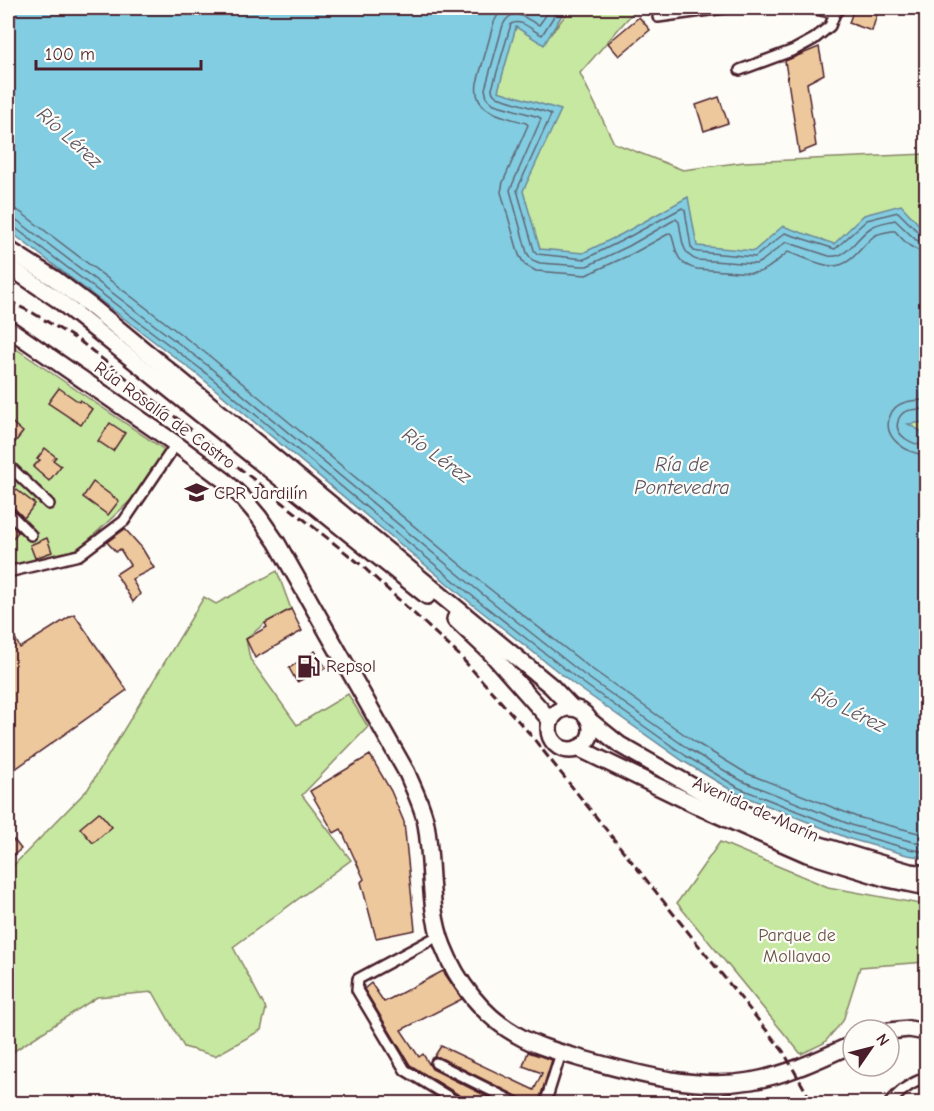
<svg xmlns="http://www.w3.org/2000/svg" width="934" height="1111" viewBox="0 0 934 1111" font-family="'Comic Neue',sans-serif">
	<style>
		.green { fill: #c6e8a1; stroke: #888466; stroke-width: 1.5 }
		.water { fill: #82cde1; stroke: #6c8798; stroke-width: 1.5 }
		.lines { fill: none; stroke-linecap: round; stroke-linejoin: round }
		.shore { stroke: #606574; stroke-width: 1.5 }
		.building { fill: #edc89d; stroke: #4a1f2b; stroke-width: 1.5 }
		.minor-casing { stroke: #4a1f2b; stroke-width: 14 }
		.primary-casing { stroke: #4a1f2b; stroke-width: 20 }
		.trunk-casing { stroke: #4a1f2b; stroke-width: 20 }
		.minor { stroke: #fdfcf7; stroke-width: 9 }
		.primary { stroke: #fdfcf7; stroke-width: 15 }
		.trunk { stroke: #fdfcf7; stroke-width: 15 }
		.rail { stroke: #4a1f2b; stroke-width: 3; stroke-dasharray: 9 4.5; stroke-linecap: butt }
		.labels { text-anchor: middle; stroke-width: 4.5; stroke-linejoin: round; paint-order: stroke }
		.street-label { font-size: 18px; fill: #4a1f2b; stroke: #fdfcf7 }
		.poi-label { font-size: 18px; fill: #4a1f2b; stroke: #fdfcf7; text-anchor: start }
		.park-label { font-size: 18px; fill: #695148; stroke: #fdfcf7 }
		.water-label { font-size: 20px; font-style: italic; fill: #5b5362; stroke: #fdfcf7 }
	</style>
	<rect width="100%" height="100%" fill="#fdfcf7"/>
	<filter id="ink" filterUnits="userSpaceOnUse"><feTurbulence type="fractalNoise" baseFrequency=".0167" numOctaves="2"/><feDisplacementMap in="SourceGraphic" scale="12" xChannelSelector="R" yChannelSelector="G"/><feConvolveMatrix kernelMatrix="1 2 1 2 8 2 1 2 1" color-interpolation-filters="sRGB"/></filter>
	<g filter="url(#ink)">
		<!-- green -->
		<g class="green">
			<path d="M47,8H566L550,35L571,8H637L580,73L614,143L683,170L744,162L926,154V433L925,432L926,434V611Z"/>
			<path d="M9,344L166,451L132,499L78,550L24,564L8,563V518L32,540L36,538L8,509V347Z"/>
			<path d="M277,571L291,609L265,623L246,639L250,659L297,725L348,694L368,727L302,795L351,860L233,947L266,1009L261,1030L215,1056L184,1047L153,992L97,997L8,1055V871L88,789L204,597L216,604Z"/>
			<path d="M720,842L828,887L926,905V962L860,967L843,1021L824,1043L801,1054L677,903Z"/>
		</g>
		<!-- water -->
		<path class="water" d="M8,8H566L544,45L516,27L498,91L561,110L523,191L540,249L583,253L622,234L688,197L697,246L754,251L783,226L834,244L864,215L901,205L926,232V422L908,424L926,434V858L907,855L850,839L736,793L683,761L575,685L472,604L198,375L8,230Z"/>
		<g class="lines">
			<!-- shore -->
			<g class="shore">
				<path d="M507,8L499,13L494,22L477,83C472,114 505,116 526,123L528,125L503,182L501,192L519,255L525,265L536,271L586,275L632,254L670,233L672,235C676,252 677,265 697,269L751,273C767,273 776,261 788,252C802,256 819,266 833,266C852,266 861,246 874,236C879,233 887,232 892,231H895C904,241 912,251 926,252"/>
				<path d="M551,8L539,25C525,19 513,5 503,25L485,89L487,98L494,104L539,117L541,119L510,190L527,253L532,260L540,263L582,266H587L629,246L676,219L679,222C682,236 681,255 697,260L756,264L762,261L786,242L829,256C849,259 857,235 872,227C878,223 888,222 895,220L916,240L926,243"/>
				<path d="M559,8L542,35C532,31 522,18 511,24L492,89L493,93L497,97L549,113L551,115L517,190L534,250L537,254L585,259L625,239L682,208L685,210L691,247L694,251L698,252L755,257L785,233L835,249L867,220L898,212L920,234L926,235"/>
				<path d="M8,209L17,210L23,214L212,358L486,586L589,667L695,742L746,773L857,817L926,835"/>
				<path d="M8,218L18,221L207,365L481,593L583,674L690,750L742,781L854,826L910,841L926,845"/>
				<path d="M8,226L14,227L202,370L476,599L579,680L686,756L739,788L852,833L909,849L926,852"/>
				<path d="M926,400C919,400 910,400 903,403C897,405 892,410 890,416C881,438 908,454 926,455"/>
				<path d="M926,409C920,409 913,409 907,411C903,412 899,416 898,421C893,436 914,445 926,446"/>
			</g>
		</g>
		<!-- building -->
		<g class="building">
			<path d="M854,8L877,14L872,31L849,23Z"/>
			<path d="M639,17L650,30L619,56L608,43Z"/>
			<path d="M819,47L824,74L807,83L816,146L799,153L785,61Z"/>
			<path d="M719,97L728,123L704,131L696,105Z"/>
			<path d="M59,388L79,402L80,400L92,409L81,425L48,403Z"/>
			<path d="M8,419L23,432L8,451Z"/>
			<path d="M110,423L125,433L113,451L98,441Z"/>
			<path d="M45,448L56,457L53,460L61,466L49,481L33,467L40,460L37,459Z"/>
			<path d="M93,482L119,501L108,515L83,497Z"/>
			<path d="M13,487L35,504L24,518L13,507L8,505V495Z"/>
			<path d="M8,521L18,532L8,544Z"/>
			<path d="M125,529L142,548L154,568L132,579L140,594L133,602L116,574L130,565L120,549L116,552L107,542Z"/>
			<path d="M47,538L52,552L35,558L30,545Z"/>
			<path d="M291,609L302,631L255,658L246,639L267,627L265,623Z"/>
			<path d="M74,614L127,690L8,774V624L20,648Z"/>
			<path d="M315,651L326,668L297,682L289,668Z"/>
			<path d="M370,755L391,791L404,822L415,930L376,938L361,882L364,879L341,829L334,833L310,791Z"/>
			<path d="M99,812L112,827L93,843L80,828Z"/>
			<path d="M14,840L21,849L8,860V846Z"/>
			<path d="M443,971L462,999L401,1030L419,1057L423,1054L432,1069L502,1104H467L464,1098L410,1065L364,989L371,983L384,1002Z"/>
			<path d="M441,1046L534,1090L542,1073L523,1066L528,1052L552,1060L538,1104H525L521,1098L439,1057H434Z"/>
		</g>
		<g class="lines">
			<defs>
				<g id="minor">
					<path d="M810,8L835,13L840,8"/>
					<path d="M658,17L724,8"/>
					<path d="M740,70L794,50L814,39L830,26L835,13"/>
					<path d="M8,465L49,504"/>
					<path d="M8,512L31,535"/>
					<path d="M8,572L79,555L124,521L176,444"/>
					<path d="M440,935L358,979L357,990L405,1070L460,1104"/>
					<path d="M436,1063L518,1104"/>
					<path d="M545,1104L561,1053"/>
					<path d="M889,1104C900,1091 910,1083 926,1078"/>
				</g>
				<g id="primary">
					<path d="M8,328L176,444L224,480L243,498L259,517L277,543L407,773C414,790 423,807 426,824C433,864 428,908 443,946C457,982 483,1016 517,1035C539,1048 566,1054 590,1061C642,1075 696,1090 751,1081C787,1075 820,1059 853,1044"/>
					<path d="M889,1031L909,1029L926,1032"/>
				</g>
				<g id="trunk">
					<path d="M8,249L55,279L92,307L551,686L572,708"/>
					<path d="M8,266L57,299L427,596"/>
					<path d="M455,619L490,652L551,721"/>
					<circle cx="570" cy="729" r="21"/>
					<path d="M589,720L620,745L713,798L776,829L817,844L862,858L910,872L926,874"/>
					<path d="M578,748L702,808L807,854L888,879L926,887"/>
				</g>
			</defs>
			<!-- minor casing -->
			<use href="#minor" class="minor-casing"/>
			<!-- primary casing -->
			<use href="#primary" class="primary-casing"/>
			<!-- trunk casing -->
			<use href="#trunk" class="trunk-casing"/>
			<!-- minor -->
			<use href="#minor" class="minor"/>
			<!-- primary -->
			<use href="#primary" class="primary"/>
			<!-- trunk -->
			<use href="#trunk" class="trunk"/>
			<!-- rail -->
			<path class="rail" d="M8,301L33,313L81,342L360,564L458,654L529,733L783,1051L813,1104"/>
		</g>
	</g>
	<!-- icons -->
	<defs>
		<symbol id="school-bare" viewBox="-9 -9 18 18"><path d="M0-5L7-2L0 1L-7-2ZM-4 1L0 2.5L4 1V4Q0 6-4 4Z" fill="#4a1f2b" stroke="#fdfcf7" stroke-width="2.5" paint-order="stroke"/></symbol>
		<symbol id="fuel-bare" viewBox="-9 -9 18 18"><path d="M-5.5-6h7V0h2V4h1.3V-2.5L3-4.5l.8-.8L6-3V5H2.5V1h-1V6h-7ZM-4.2-4.7v3.2H.2V-4.7Z" fill="#4a1f2b" stroke="#fdfcf7" stroke-width="2.5" paint-order="stroke"/></symbol>
	</defs>
	<g fill-rule="evenodd">
		<use href="#school-bare" x="180" y="476" width="33" height="33"/>
		<use href="#fuel-bare" x="292" y="650" width="33" height="33"/>
	</g>
	<g class="labels">
		<!-- street labels -->
		<g class="street-label">
			<text transform="translate(165 415) rotate(36)" y="6">Rúa Rosalía de Castro</text>
			<text transform="translate(756 809) rotate(24)" y="6">Avenida de Marín</text>
		</g>
		<!-- poi labels -->
		<g class="poi-label">
			<text x="214" y="499">CPR Jardilín</text>
			<text x="326" y="672">Repsol</text>
		</g>
		<!-- park labels -->
		<g class="park-label">
			<text x="797" y="941">Parque de<tspan x="797" dy="21">Mollavao</tspan></text>
		</g>
		<!-- water labels -->
		<g class="water-label">
			<text transform="translate(70 137) rotate(42)" y="7">Río Lérez</text>
			<text transform="translate(437 455) rotate(36)" y="7">Río Lérez</text>
			<text x="682" y="471">Ría de<tspan x="682" dy="23">Pontevedra</tspan></text>
			<text transform="translate(849 709) rotate(26)" y="7">Río Lérez</text>
		</g>
	</g>
	<!-- margin -->
	<rect width="934" height="1111" fill="none" stroke="#fdfcf7" stroke-width="30"/>
	<rect x="15" y="15" width="904" height="1081" fill="none" stroke="#4a1f2b" stroke-width="2" filter="url(#ink)"/>
	<!-- north arrow -->
	<g transform="translate(871 1048) rotate(55)"><circle r="28" fill="#fdfcf7" stroke="#b5a4a5" stroke-width="1.5"/>
	<path d="M0-4.5L10 22L0 15L-10 22Z" fill="#4a1f2b"/>
	<text y="-9" font-size="16" font-weight="bold" text-anchor="middle" fill="#4a1f2b">N</text>
	</g>
	<!-- scale -->
	<path d="M36 60v9h165v-9" fill="none" stroke="#4a1f2b" stroke-width="3"/>
	<text x="45" y="60" font-size="18" fill="#4a1f2b" stroke="#fdfcf7" stroke-width="4.5" paint-order="stroke">100 m</text>
</svg>
